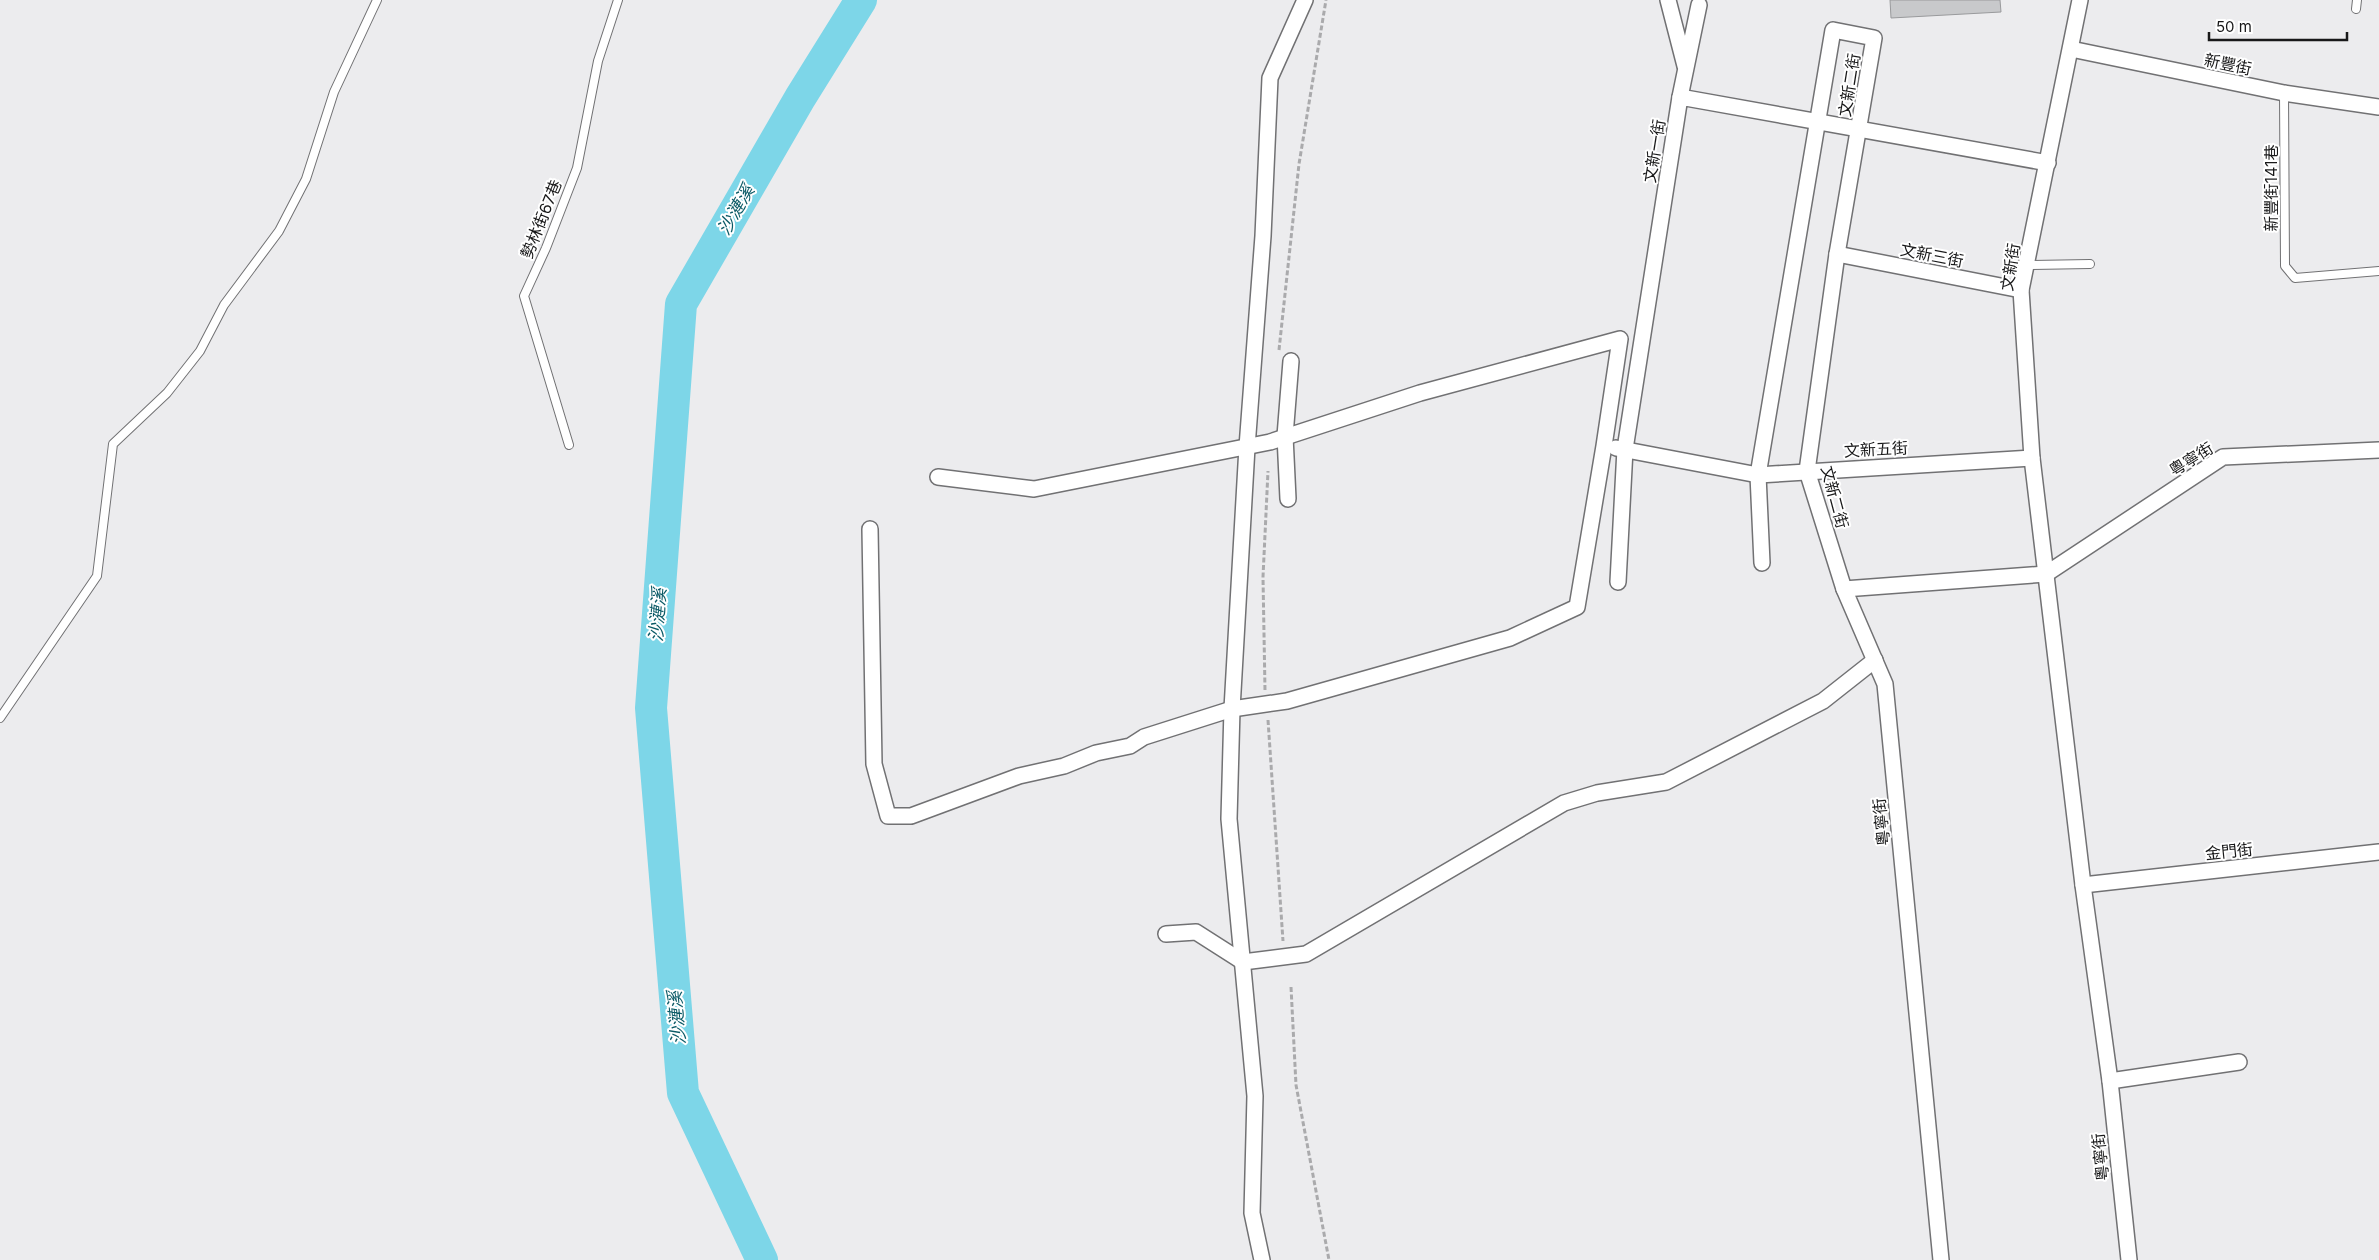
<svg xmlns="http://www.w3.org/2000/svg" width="2379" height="1260" viewBox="0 0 2379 1260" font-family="Inter,'Noto Sans TC',sans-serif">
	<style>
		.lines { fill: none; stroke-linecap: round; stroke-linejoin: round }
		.river { stroke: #7dd6e8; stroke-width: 32 }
		.building { fill: #c8c9cb; stroke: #999a9c }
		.service-casing { stroke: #717173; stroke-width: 10 }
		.minor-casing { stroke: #717173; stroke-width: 18 }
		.path { stroke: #aaaaac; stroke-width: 3; stroke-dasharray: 5 2.5; stroke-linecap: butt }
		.service { stroke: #fff; stroke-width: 8 }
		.minor { stroke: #fff; stroke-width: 15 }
		.labels { text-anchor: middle; stroke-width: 4; stroke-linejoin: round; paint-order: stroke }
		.street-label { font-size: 16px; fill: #181819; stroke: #fff }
		.water-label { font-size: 18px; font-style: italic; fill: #0b5a66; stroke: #fff }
	</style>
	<rect width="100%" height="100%" fill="#ececee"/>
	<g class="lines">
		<!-- river -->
		<path class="river" d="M762,1260L683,1093L651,708L681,304L800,98L861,0"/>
	</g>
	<!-- building -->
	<path class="building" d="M1890,0H2000L2001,12L1891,18Z"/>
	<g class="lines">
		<defs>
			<g id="service">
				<path d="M2356,9L2357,0"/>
				<path d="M2284,93L2285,266L2295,278L2379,271"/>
				<path d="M2027,265L2090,264"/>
				<path d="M569,445L524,296L546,248L577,168L598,61L618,0"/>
				<path d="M0,718L97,576L113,444L167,393L200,351L224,305L279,231L306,179L334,92L377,0"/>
			</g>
			<g id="minor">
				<path d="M1668,0L1685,66"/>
				<path d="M2080,0L2021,290L2032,458L2083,885L2110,1081L2129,1260"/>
				<path d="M2071,49L2284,93L2379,107"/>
				<path d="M1680,97L1699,5"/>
				<path d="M1837,254L2021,290"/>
				<path d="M1616,448L1758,475L2032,458"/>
				<path d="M1288,499L1285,436L1291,361"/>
				<path d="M870,529L874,764L888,816H911L1019,776L1064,766L1096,753L1130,746L1144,737L1232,709L1287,701L1510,638L1577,607L1604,446L1620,339L1420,393L1270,442L1034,489L938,477"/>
				<path d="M1762,563L1758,475L1833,30L1874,38L1837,254L1807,471L1844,589"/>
				<path d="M1618,582L1625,449L1680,97L2048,163"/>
				<path d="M2083,885L2379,852"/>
				<path d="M1166,934L1196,932L1243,962L1306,954L1564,803L1597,793L1666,782L1823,701L1875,660"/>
				<path d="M2110,1081L2239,1062"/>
				<path d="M1262,1260L1252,1213L1255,1096L1229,819L1232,709L1247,447L1263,236L1270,78L1305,0"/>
				<path d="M1941,1260L1885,684L1844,589L2046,574L2223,457L2379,450"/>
			</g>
		</defs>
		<!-- service casing -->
		<use href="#service" class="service-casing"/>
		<!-- minor casing -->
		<use href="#minor" class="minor-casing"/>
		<!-- path -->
		<g class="path">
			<path d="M1279,350L1299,164L1326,0"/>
			<path d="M1265,690L1263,577L1268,471"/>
			<path d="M1268,720L1283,941"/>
			<path d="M1291,987L1296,1085L1329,1260"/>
		</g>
		<!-- service -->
		<use href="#service" class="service"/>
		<!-- minor -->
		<use href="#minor" class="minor"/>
	</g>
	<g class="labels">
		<!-- street labels -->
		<g class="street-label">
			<text transform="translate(2228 64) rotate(12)" y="6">新豐街</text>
			<text transform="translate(1849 85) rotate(-81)" y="6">文新二街</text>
			<text transform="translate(1654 151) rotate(-81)" y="6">文新一街</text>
			<text transform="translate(2271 188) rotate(-90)" y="6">新豐街141巷</text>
			<text transform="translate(541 219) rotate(-68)" y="6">勢林街67巷</text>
			<text transform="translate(1932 255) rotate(11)" y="6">文新三街</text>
			<text transform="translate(2010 267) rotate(-81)" y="6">文新街</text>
			<text transform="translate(1876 449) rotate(-3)" y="6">文新五街</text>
			<text transform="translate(2191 459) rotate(-32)" y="6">粵寧街</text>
			<text transform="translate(1835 497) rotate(75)" y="6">文新二街</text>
			<text transform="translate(1881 822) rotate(-96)" y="6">粵寧街</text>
			<text transform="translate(2229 851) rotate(-6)" y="6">金門街</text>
			<text transform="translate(2100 1157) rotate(-96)" y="6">粵寧街</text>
		</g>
		<!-- water labels -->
		<g class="water-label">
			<text transform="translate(736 210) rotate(-60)" y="6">沙漣溪</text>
			<text transform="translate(658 615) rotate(-86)" y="6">沙漣溪</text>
			<text transform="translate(677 1018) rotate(-95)" y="6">沙漣溪</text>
		</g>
	</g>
	<!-- scale -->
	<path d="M2209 32v8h138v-8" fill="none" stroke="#181819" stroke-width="2.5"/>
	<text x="2216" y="32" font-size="15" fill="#181819" stroke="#ffffff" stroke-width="4" paint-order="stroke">50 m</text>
</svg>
